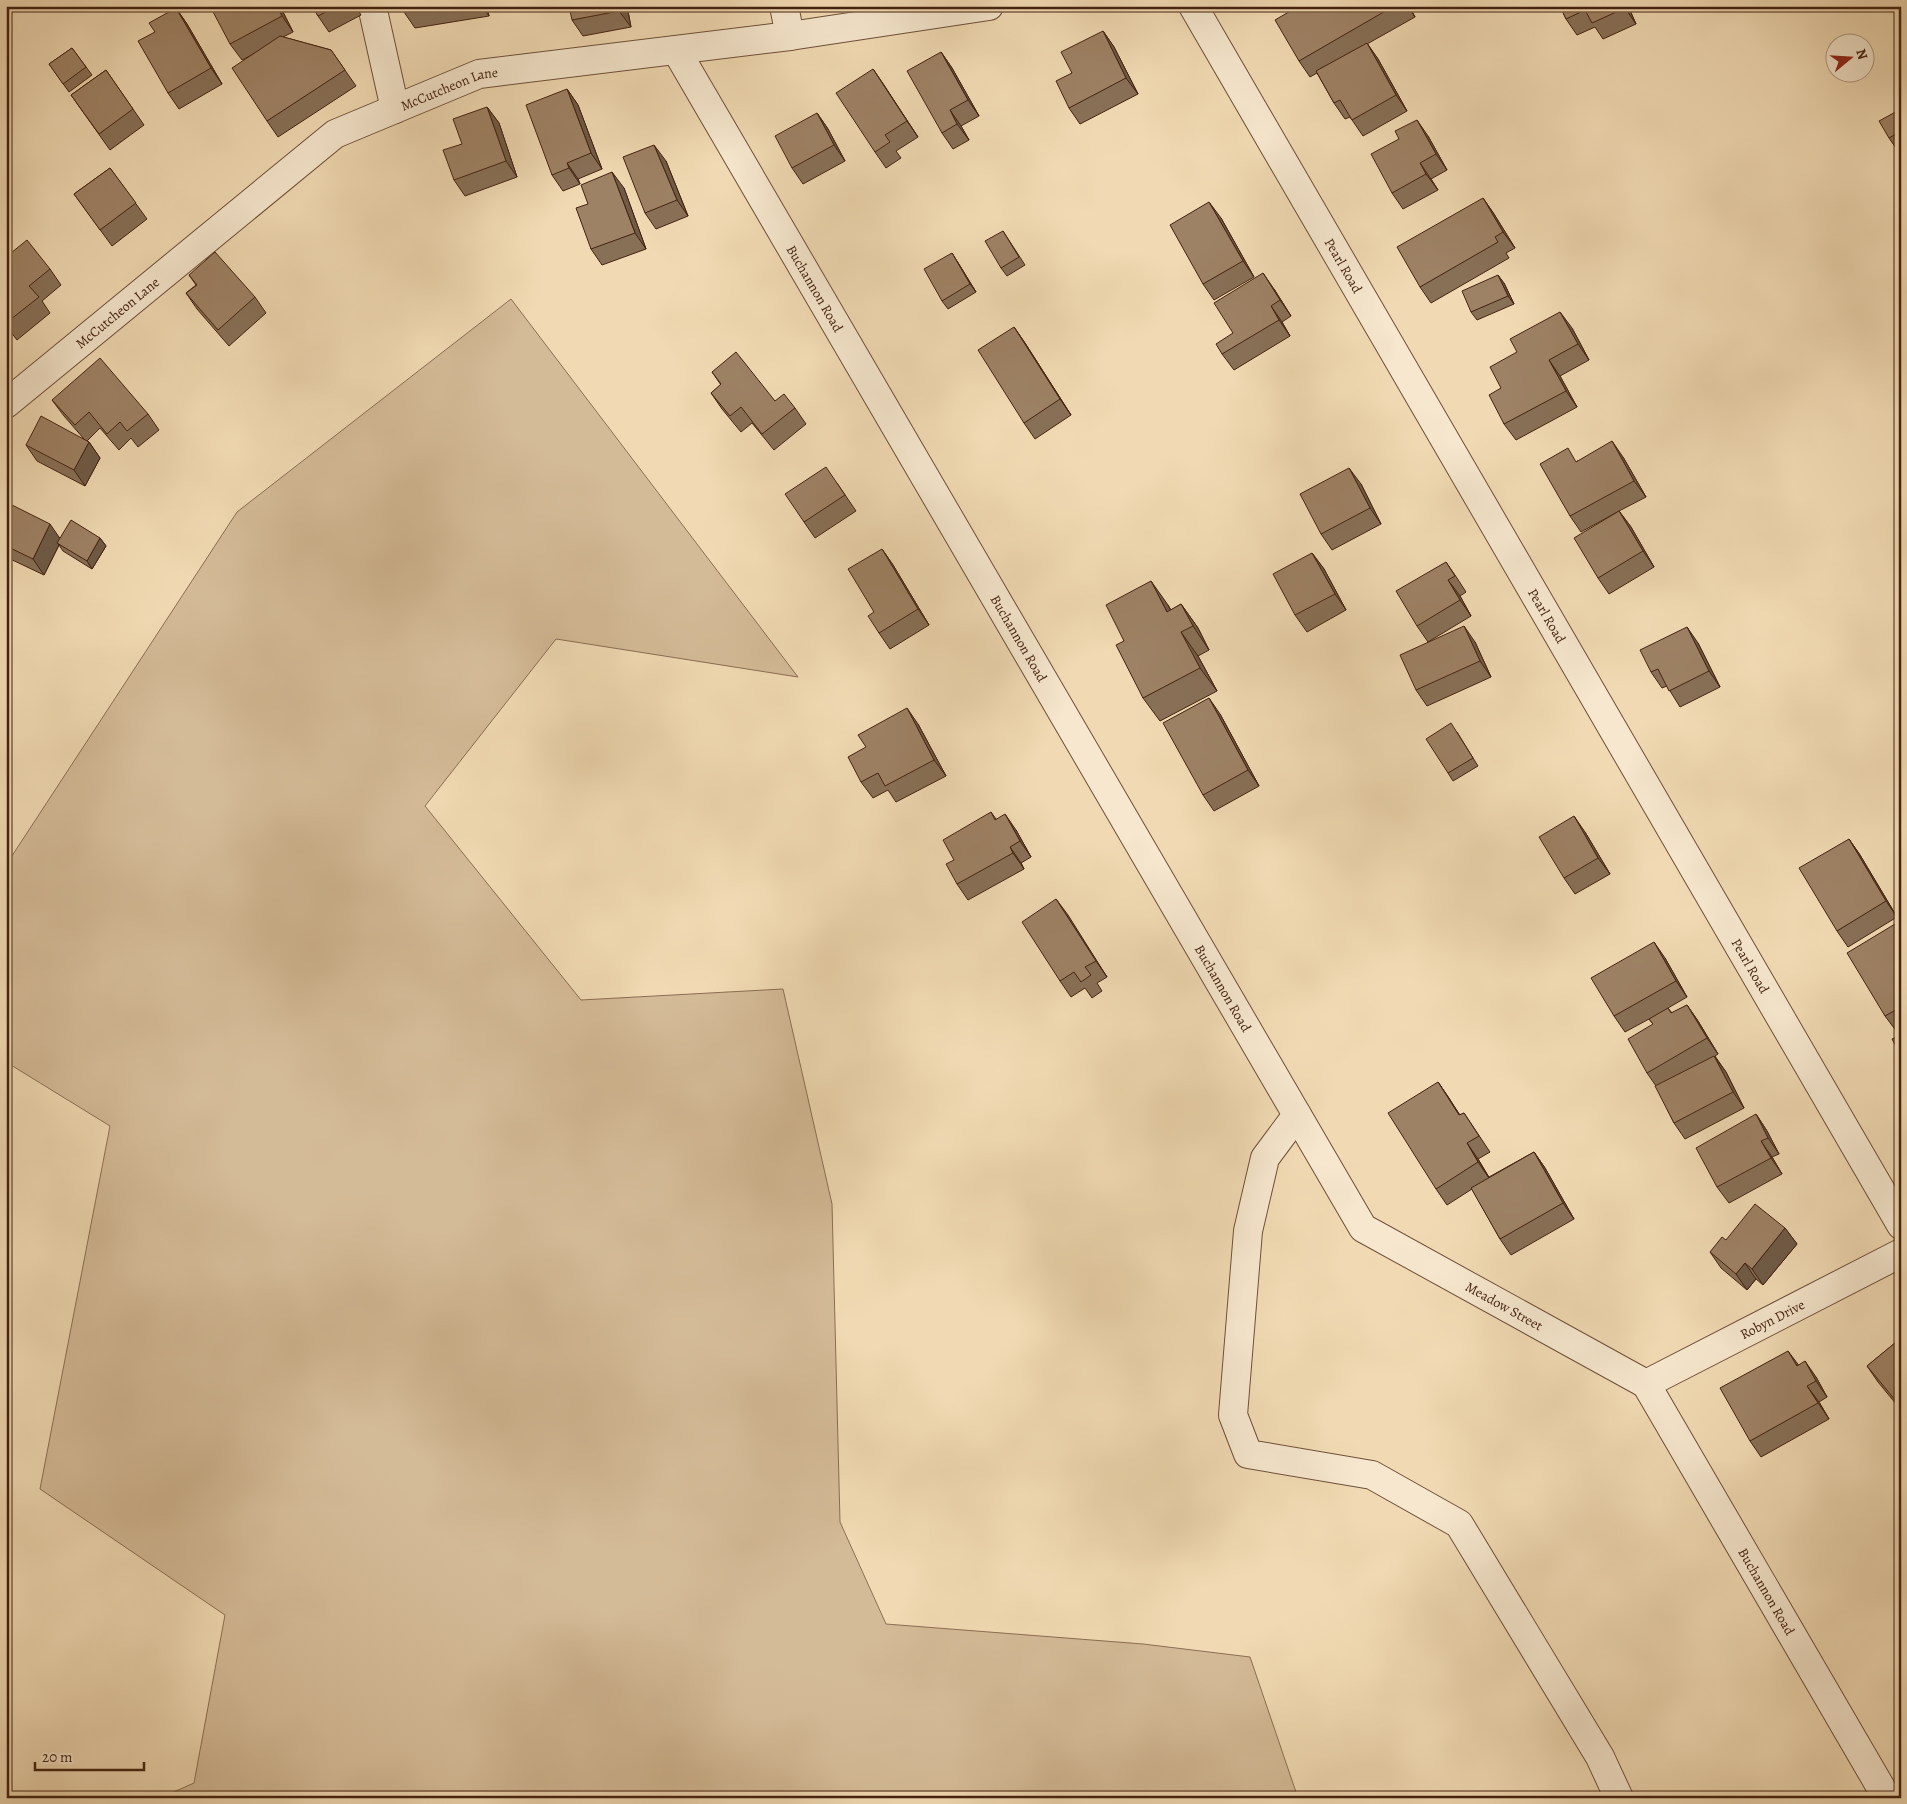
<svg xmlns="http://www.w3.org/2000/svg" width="1907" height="1804" viewBox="0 0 1907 1804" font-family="Alegreya,serif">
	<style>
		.green { fill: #d4bb97; stroke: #8c6e54 }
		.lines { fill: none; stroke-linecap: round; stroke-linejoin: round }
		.minor-casing { stroke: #6f5039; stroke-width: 30 }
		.minor { stroke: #f6e7ce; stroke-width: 28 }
		.wall { fill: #887057; stroke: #442210 }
		.shaded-wall { fill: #6f5b47; stroke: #442210 }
		.building { fill: #9e8265; stroke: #442210 }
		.labels { text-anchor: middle; stroke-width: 4; stroke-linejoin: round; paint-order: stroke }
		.street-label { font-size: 14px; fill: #442210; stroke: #f6e7ce }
	</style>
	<rect width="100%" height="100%" fill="#f1dab3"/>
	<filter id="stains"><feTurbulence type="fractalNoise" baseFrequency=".004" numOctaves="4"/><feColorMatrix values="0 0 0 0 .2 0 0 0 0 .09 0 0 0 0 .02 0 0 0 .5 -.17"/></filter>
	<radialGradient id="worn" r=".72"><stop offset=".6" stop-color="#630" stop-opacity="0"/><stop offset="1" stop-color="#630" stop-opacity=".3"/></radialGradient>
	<!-- green -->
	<path class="green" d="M511,299L798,677L556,639L425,806L581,1000L783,989L832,1204L840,1522L886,1624L1143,1644L1250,1657L1298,1798H160L194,1783L225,1615L40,1489L110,1126L6,1062V865L237,512Z"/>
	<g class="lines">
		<defs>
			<g id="minor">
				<path d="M372,6L395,109"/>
				<path d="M784,6L790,36"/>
				<path id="s1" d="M1193,6L1901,1225"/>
				<path id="s2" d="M676,50L1363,1228L1646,1384"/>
				<path id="s3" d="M6,404L335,134L479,74L790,36L989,6"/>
				<path d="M1297,1115L1265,1158L1248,1231L1233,1415L1248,1454L1372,1475L1459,1524L1600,1757L1619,1798"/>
				<path id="s4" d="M1646,1384L1887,1798"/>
				<path id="s5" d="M1646,1384L1901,1253"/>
			</g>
		</defs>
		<!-- minor casing -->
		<use href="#minor" class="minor-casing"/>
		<!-- minor -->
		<use href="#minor" class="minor"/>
	</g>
	<!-- wall -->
	<g class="wall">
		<path d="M280,6L293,32L283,37L331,50L356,86L278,137L267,121L259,51L242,60L230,44Z"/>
		<path d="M312,6H356L361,15L329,32L318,16Z"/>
		<path d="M403,6H487L489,16L415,28L404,12Z"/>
		<path d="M627,6L631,27L583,36L572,20Z"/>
		<path d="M1299,6H1409L1415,17L1367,44L1378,59L1407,111L1363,136L1350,117L1345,119L1334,103L1317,73L1310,77L1299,61Z"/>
		<path d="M1560,6H1628L1636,24L1603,39L1595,27L1577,35L1566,19Z"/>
		<path d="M176,8L187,24L222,84L179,109L168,93L155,32Z"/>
		<path d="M1103,31L1114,47L1138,94L1080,124L1069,108L1072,73Z"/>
		<path d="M72,48L92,75L69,92L49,64Z"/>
		<path d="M941,52L952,68L979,116L961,126L969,140L953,149L942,133Z"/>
		<path d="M873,69L918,137L896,151L901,158L886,168L875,152Z"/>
		<path d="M106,70L144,125L110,150L71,95Z"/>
		<path d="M567,89L578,105L602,169L578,179L580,184L563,191L552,175Z"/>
		<path d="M487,107L499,123L517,177L465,196L454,180L462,144Z"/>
		<path d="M1901,109V153L1900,154L1889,138Z"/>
		<path d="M817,113L828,129L845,161L803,184L792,168Z"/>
		<path d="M1428,136L1447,170L1431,179L1438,190L1403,209L1392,193Z"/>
		<path d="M666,161L688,216L656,229L645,213Z"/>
		<path d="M110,168L147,219L112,246L74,194Z"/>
		<path d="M624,188L646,249L602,265L591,249L588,204Z"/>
		<path d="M1483,198L1494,214L1515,248L1506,253L1509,258L1431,303L1420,287Z"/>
		<path d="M1221,218L1254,277L1214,300L1203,284Z"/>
		<path d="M1003,231L1025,265L1007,276L1001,268Z"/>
		<path d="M6,257L50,269L61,285L42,301L50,313L17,340L6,326Z"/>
		<path d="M957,261L976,292L948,309L942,301Z"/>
		<path d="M189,275L255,297L266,313L229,346L197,309L186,293L196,285Z"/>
		<path d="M1504,283L1514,304L1477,320L1471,312Z"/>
		<path d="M1274,289L1291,316L1282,322L1290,336L1234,370L1222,354L1233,333Z"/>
		<path d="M1014,327L1025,343L1071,415L1035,439L1024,423Z"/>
		<path d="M1572,328L1589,360L1560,376L1577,407L1516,440L1504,424L1501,388Z"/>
		<path d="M712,372L775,401L795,408L806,424L774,450L752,423L741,432L722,409L711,393L721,385Z"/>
		<path d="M52,400L148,414L159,430L138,447L131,438L119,450L100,428L87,441L89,442L100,458L85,486L37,461L26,445L84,439L64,416Z"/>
		<path d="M1623,457L1646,497L1619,511L1631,527L1654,567L1609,594L1598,578L1619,511L1581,532L1570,516L1577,461Z"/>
		<path d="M837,483L856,511L815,538L804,522Z"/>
		<path d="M1361,484L1381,524L1332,550L1321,534Z"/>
		<path d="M6,502L60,538H100L106,546L92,569L63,551L59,545L44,575L6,557Z"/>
		<path d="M882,549L893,565L929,625L890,649L879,633L874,612Z"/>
		<path d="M1312,553L1324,569L1346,610L1307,632L1295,615Z"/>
		<path d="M1446,562L1457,578L1466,592L1460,596L1471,616L1428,642L1417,626Z"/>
		<path d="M1181,604L1198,628L1209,650L1198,656L1217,691L1160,721L1143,698L1124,641L1168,605L1171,610Z"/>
		<path d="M1475,642L1491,677L1427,706L1416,690Z"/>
		<path d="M1698,643L1720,687L1680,707L1667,686L1662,688L1651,672Z"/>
		<path d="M1220,714L1259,786L1214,811L1203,795Z"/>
		<path d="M918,724L946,776L896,802L888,790L873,798L861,782Z"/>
		<path d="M1457,732L1478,766L1453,781L1448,773Z"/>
		<path d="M991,812L996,819L1016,830L1031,857L1021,863L1024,869L968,900L957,884L954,860Z"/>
		<path d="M1585,832L1610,874L1575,894L1564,878Z"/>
		<path d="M1849,839L1860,855L1897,917L1848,947L1837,931Z"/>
		<path d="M1056,899L1107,977L1097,983L1102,991L1092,998L1085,988L1071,997L1060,981Z"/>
		<path d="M1901,922V1029L1897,1032L1885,1016Z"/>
		<path d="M1665,958L1687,997L1668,1008L1672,1013L1687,1005L1698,1021L1718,1054L1715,1056L1726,1072L1744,1108L1685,1139L1674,1123L1656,1086L1647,1073L1653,1024L1649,1019L1625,1032L1614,1016Z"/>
		<path d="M1438,1082L1460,1115L1464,1113L1490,1152L1478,1159L1489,1177L1534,1152L1545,1168L1574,1219L1511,1255L1500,1239L1472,1189L1447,1205L1436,1189Z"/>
		<path d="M1756,1114L1767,1131L1779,1154L1772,1157L1782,1174L1729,1203L1717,1187Z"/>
		<path d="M1785,1228L1797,1244L1763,1285L1756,1279L1747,1290L1721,1268L1710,1252L1726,1240Z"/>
		<path d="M1901,1338V1410L1878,1382L1867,1366Z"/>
		<path d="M1798,1365L1816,1377L1827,1397L1819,1402L1829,1419L1761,1457L1750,1441Z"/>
	</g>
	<!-- shaded-wall -->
	<g class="shaded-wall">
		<path d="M277,6H280L293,32L282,16Z"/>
		<path d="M482,6H487L489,16Z"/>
		<path d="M619,6H627L631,27L619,11Z"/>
		<path d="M1408,6H1409L1415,17Z"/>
		<path d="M1624,6H1628L1636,24L1625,8Z"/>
		<path d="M176,8L187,24L222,84L211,68Z"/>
		<path d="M1103,31L1114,47L1138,94L1126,78Z"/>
		<path d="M1367,43L1378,59L1407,111L1396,95Z"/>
		<path d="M941,52L952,68L979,116L968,100Z"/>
		<path d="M873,69L884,85L918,137L907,121Z"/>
		<path d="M567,89L578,105L602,169L591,153Z"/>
		<path d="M487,107L499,123L517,177L506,161Z"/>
		<path d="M950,110L961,126L969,140L957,124Z"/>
		<path d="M817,113L828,129L845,161L834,145Z"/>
		<path d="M1417,120L1428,136L1447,170L1436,154Z"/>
		<path d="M654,145L666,161L688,216L677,200Z"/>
		<path d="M567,163L578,179L580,184L569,168Z"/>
		<path d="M1420,163L1431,179L1438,190L1426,174Z"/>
		<path d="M612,172L624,188L646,249L635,233Z"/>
		<path d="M1483,198L1494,214L1515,248L1503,232Z"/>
		<path d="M1209,202L1221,218L1254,277L1243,261Z"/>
		<path d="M952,253L957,261L976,292L970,284Z"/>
		<path d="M1263,273L1274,289L1291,316L1280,300Z"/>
		<path d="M1498,275L1504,283L1514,304L1508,296Z"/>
		<path d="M1271,306L1282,322L1290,336L1279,320Z"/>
		<path d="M1560,312L1572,328L1589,360L1578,344Z"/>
		<path d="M1014,327L1025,343L1071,415L1060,399Z"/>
		<path d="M1549,360L1560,376L1577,407L1566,391Z"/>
		<path d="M1612,441L1623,457L1646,497L1634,481Z"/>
		<path d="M89,442L100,458L85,486L74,470Z"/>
		<path d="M1349,468L1361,484L1381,524L1370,508Z"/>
		<path d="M1619,511L1631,527L1654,567L1643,551Z"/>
		<path d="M50,524L61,540L57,543L59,545L44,575L33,559Z"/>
		<path d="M100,538L106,546L92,569L87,561Z"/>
		<path d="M882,549L893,565L929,625L918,609Z"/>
		<path d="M1312,553L1324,569L1346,610L1335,594Z"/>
		<path d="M1448,580L1460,596L1471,616L1460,600Z"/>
		<path d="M1151,581L1168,605L1181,632L1198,656L1217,691L1200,668L1167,612Z"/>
		<path d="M1181,604L1198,628L1209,650L1193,626Z"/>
		<path d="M1464,626L1475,642L1491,677L1480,661Z"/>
		<path d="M1687,627L1698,643L1720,687L1709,671Z"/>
		<path d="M1209,698L1220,714L1259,786L1248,770Z"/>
		<path d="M907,708L918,724L946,776L934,760Z"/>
		<path d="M1005,814L1016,830L1031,857L1020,841Z"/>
		<path d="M1574,816L1585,832L1610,874L1598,858Z"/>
		<path d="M1849,839L1860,855L1897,917L1886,901Z"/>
		<path d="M1010,847L1021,863L1024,869L1013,853Z"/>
		<path d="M1056,899L1068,915L1107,977L1096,961Z"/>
		<path d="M1654,942L1665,958L1687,997L1676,981Z"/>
		<path d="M1687,1005L1698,1021L1718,1054L1707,1038Z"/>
		<path d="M1714,1056L1726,1072L1744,1108L1733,1092Z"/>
		<path d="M1438,1082L1449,1098L1470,1132L1459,1115Z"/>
		<path d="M1756,1114L1767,1131L1779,1154L1768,1138Z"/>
		<path d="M1761,1141L1772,1157L1782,1174L1771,1158Z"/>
		<path d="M1467,1143L1478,1159L1489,1178L1478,1162Z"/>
		<path d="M1534,1152L1545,1168L1574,1219L1563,1203Z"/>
		<path d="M1785,1228L1797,1244L1763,1285L1752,1269Z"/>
		<path d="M1745,1263L1756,1279L1747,1290L1736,1274Z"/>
		<path d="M1788,1351L1800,1367L1797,1366Z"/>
		<path d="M1805,1361L1816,1377L1827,1397L1816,1381Z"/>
		<path d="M1807,1386L1819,1402L1829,1419L1818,1403Z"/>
	</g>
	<!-- building -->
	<g class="building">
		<path d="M215,6H277L282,16L230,44L211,8Z"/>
		<path d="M312,6H337L318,16Z"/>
		<path d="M403,6H438L404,12Z"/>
		<path d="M569,6H619V11L572,20Z"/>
		<path d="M1299,6H1394L1299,61L1275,20Z"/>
		<path d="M1560,6H1624L1625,8L1592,23L1585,10L1566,19Z"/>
		<path d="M176,8L211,68L168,93L138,41L155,32L149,23Z"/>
		<path d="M1103,31L1126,78L1069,108L1056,81L1072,73L1061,52Z"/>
		<path d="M280,36L331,50L345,70L267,121L232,68Z"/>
		<path d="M1367,43L1396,95L1352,120L1340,100L1334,103L1316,71Z"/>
		<path d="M72,48L86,67L63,84L49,64Z"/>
		<path d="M941,52L968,100L950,110L957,124L942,133L907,71Z"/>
		<path d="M873,69L907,121L885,135L890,142L875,152L836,93Z"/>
		<path d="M106,70L133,109L99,134L71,95Z"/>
		<path d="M567,89L591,153L567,163L569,168L552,175L526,105Z"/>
		<path d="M487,107L506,161L454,180L443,150L462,144L453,119Z"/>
		<path d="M1901,109V131L1889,138L1879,121Z"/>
		<path d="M817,113L834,145L792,168L775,136Z"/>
		<path d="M1417,120L1436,154L1420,163L1426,174L1392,193L1371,154L1399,139L1395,131Z"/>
		<path d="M654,145L677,200L645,213L623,157Z"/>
		<path d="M110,168L136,203L100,230L74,194Z"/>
		<path d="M612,172L635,233L591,249L576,208L588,204L581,185Z"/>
		<path d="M1483,198L1503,232L1495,237L1498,242L1420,287L1397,247Z"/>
		<path d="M1209,202L1243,261L1203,284L1170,225Z"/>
		<path d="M1003,231L1019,257L1001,268L985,241Z"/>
		<path d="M27,240L50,269L29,286L39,297L6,323V257Z"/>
		<path d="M215,252L255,297L218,330L186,293L197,285L189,275Z"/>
		<path d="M952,253L970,284L942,301L924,269Z"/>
		<path d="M1263,273L1280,300L1271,306L1279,320L1222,354L1216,344L1233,333L1214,303Z"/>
		<path d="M1498,275L1508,296L1471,312L1462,291Z"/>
		<path d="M1560,312L1578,344L1549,360L1566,391L1504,424L1489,395L1501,388L1490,367L1517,352L1510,339Z"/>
		<path d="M1014,327L1060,399L1024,423L978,350Z"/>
		<path d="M736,352L775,401L784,394L795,408L762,434L741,407L730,416L711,393L721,384L712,372Z"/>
		<path d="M100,358L148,414L127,431L120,422L107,434L89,412L75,425L52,400Z"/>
		<path d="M41,416L89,442L74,470L26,445Z"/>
		<path d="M1612,441L1634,481L1570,516L1540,464L1568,448L1576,462Z"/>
		<path d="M826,467L845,495L804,522L785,494Z"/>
		<path d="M1349,468L1370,508L1321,534L1300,494Z"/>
		<path d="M6,502L50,524L33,559L6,546Z"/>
		<path d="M1619,511L1643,551L1598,578L1574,538Z"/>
		<path d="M71,520L100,538L87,561L57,543Z"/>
		<path d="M882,549L918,609L879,633L868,616L874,612L848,569Z"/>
		<path d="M1312,553L1335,594L1295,615L1273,574Z"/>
		<path d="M1446,562L1455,576L1448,580L1460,600L1417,626L1396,591Z"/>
		<path d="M1151,581L1167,612L1181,604L1193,626L1181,632L1200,668L1143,698L1116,645L1124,641L1106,605Z"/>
		<path d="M1464,626L1480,661L1416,690L1400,655Z"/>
		<path d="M1687,627L1709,671L1669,691L1658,669L1651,672L1640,650Z"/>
		<path d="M1209,698L1248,770L1203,795L1163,723Z"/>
		<path d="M907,708L934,760L885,786L878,773L861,782L848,757L866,747L858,735Z"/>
		<path d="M1451,723L1473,758L1448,773L1426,739Z"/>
		<path d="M991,812L995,820L1005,814L1020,841L1010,847L1013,853L957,884L946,864L954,860L943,840Z"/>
		<path d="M1574,816L1598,858L1564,878L1539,837Z"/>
		<path d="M1849,839L1886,901L1837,931L1799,868Z"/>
		<path d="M1056,899L1096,961L1085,967L1091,975L1081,982L1074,972L1060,981L1022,922Z"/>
		<path d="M1900,921L1901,922V1007L1885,1016L1847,953Z"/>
		<path d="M1654,942L1676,981L1614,1016L1591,978Z"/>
		<path d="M1687,1005L1707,1038L1647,1073L1628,1039L1653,1024L1649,1019L1668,1008L1671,1013Z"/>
		<path d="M1901,1035V1056L1892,1039Z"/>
		<path d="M1714,1056L1733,1092L1674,1123L1655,1086Z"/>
		<path d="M1438,1082L1459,1115L1464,1113L1479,1136L1467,1143L1478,1162L1436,1189L1388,1113Z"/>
		<path d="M1756,1114L1768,1138L1761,1141L1771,1158L1717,1187L1696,1148Z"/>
		<path d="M1534,1152L1563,1203L1500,1239L1471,1188Z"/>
		<path d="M1755,1204L1785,1228L1752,1269L1745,1263L1736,1274L1710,1252L1722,1237L1726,1240Z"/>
		<path d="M1901,1338V1407L1867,1366Z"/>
		<path d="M1788,1351L1797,1366L1805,1361L1816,1381L1807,1386L1818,1403L1750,1441L1720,1388Z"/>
		<path d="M1588,1792L1591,1798H1574Z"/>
		<path d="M1499,1794L1500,1798H1491Z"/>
	</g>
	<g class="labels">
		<!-- street labels -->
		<g class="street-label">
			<text dy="5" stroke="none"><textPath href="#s3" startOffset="549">McCutcheon Lane</textPath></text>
			<text dy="5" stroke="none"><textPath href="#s1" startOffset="300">Pearl Road</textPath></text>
			<text dy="5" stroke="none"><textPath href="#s2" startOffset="276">Buchannon Road</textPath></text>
			<text dy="5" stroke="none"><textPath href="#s3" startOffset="144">McCutcheon Lane</textPath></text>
			<text dy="5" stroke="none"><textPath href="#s1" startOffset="705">Pearl Road</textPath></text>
			<text dy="5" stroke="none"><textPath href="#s2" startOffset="681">Buchannon Road</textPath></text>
			<text dy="5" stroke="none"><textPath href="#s1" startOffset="1110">Pearl Road</textPath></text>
			<text dy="5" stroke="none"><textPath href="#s2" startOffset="1086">Buchannon Road</textPath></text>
			<text dy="5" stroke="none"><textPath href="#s2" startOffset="1525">Meadow Street</textPath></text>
			<text dy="5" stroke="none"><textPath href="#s5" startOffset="142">Robyn Drive</textPath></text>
			<text dy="5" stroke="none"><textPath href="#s4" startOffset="240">Buchannon Road</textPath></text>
		</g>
	</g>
	<!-- margin -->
	<rect width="1907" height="1804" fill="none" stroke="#f1dab3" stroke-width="25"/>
	<rect x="8" y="8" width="1892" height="1789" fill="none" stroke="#442210" stroke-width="2.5"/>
	<rect x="12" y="12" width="1882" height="1779" fill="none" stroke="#442210"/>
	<!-- north arrow -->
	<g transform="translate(1850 58) rotate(72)"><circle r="24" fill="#f6e7ce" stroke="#af9882"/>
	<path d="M0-4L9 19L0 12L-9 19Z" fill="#8f2418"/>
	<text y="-8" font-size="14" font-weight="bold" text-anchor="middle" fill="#442210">N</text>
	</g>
	<!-- scale -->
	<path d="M35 1762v8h109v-8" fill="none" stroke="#442210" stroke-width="2.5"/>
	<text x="42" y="1762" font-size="15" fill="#442210" stroke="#f6e7ce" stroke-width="4" paint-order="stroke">20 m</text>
	<rect width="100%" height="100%" filter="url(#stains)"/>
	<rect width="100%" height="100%" fill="url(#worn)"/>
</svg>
